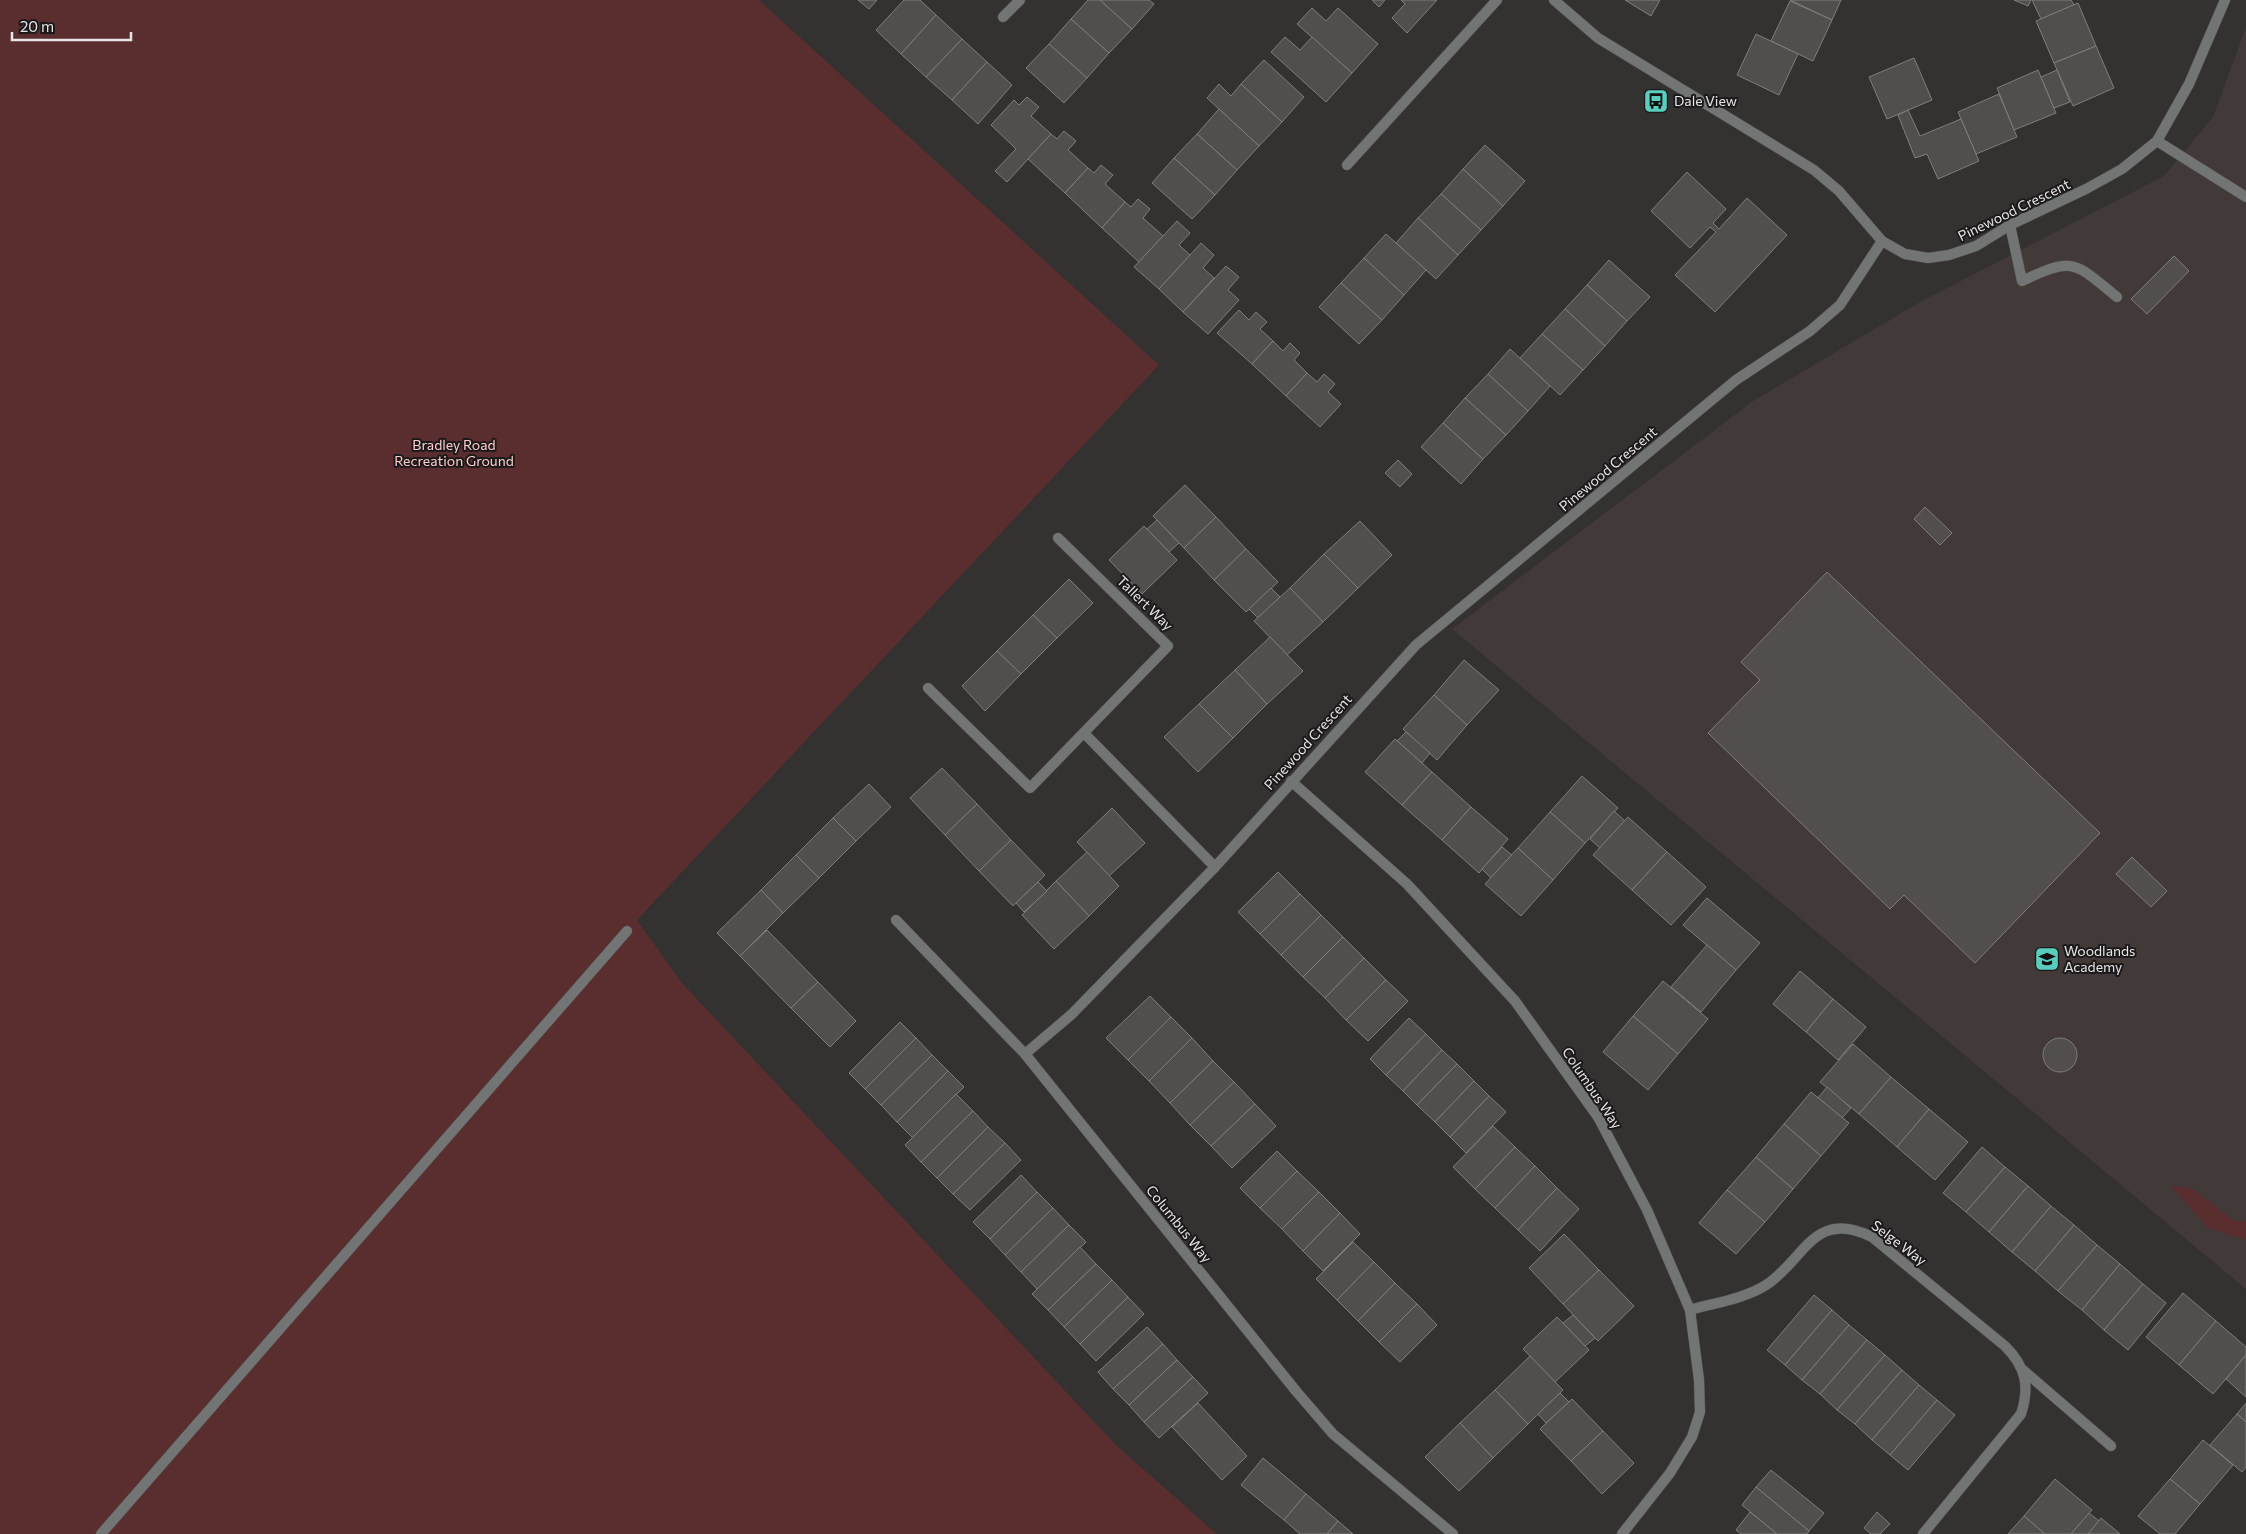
<svg xmlns="http://www.w3.org/2000/svg" width="2246" height="1534" viewBox="0 0 2246 1534" font-family="Commissioner,sans-serif">
	<style>
		.built { fill: #423939 }
		.green { fill: #5a2d2f }
		.building { fill: #514e4d; stroke: #807d7d }
		.lines { fill: none; stroke-linecap: round; stroke-linejoin: round }
		.lane-casing { stroke: #514e4e; stroke-width: 11 }
		.street-casing { stroke: #514e4e; stroke-width: 11 }
		.lane { stroke: #737474; stroke-width: 10 }
		.street { stroke: #737474; stroke-width: 10 }
		.labels { text-anchor: middle; stroke-width: 4; stroke-linejoin: round; paint-order: stroke }
		.poi-label { font-size: 14px; fill: #e7e5e5; stroke: #1b1919; text-anchor: start }
		.street-label { font-size: 14px; fill: #e7e5e5; stroke: #1b1919 }
		.park-label { font-size: 14px; fill: #fdcecd; stroke: #1b1919 }
	</style>
	<rect width="100%" height="100%" fill="#343131"/>
	<!-- built -->
	<path class="built" d="M2246,27V1289L1452,629L1753,401L1920,302L2164,176L2213,117Z"/>
	<!-- green -->
	<g class="green">
		<path d="M0,0H759L1159,365L637,920L682,983L1117,1446L1217,1534H0Z"/>
		<path d="M2170,1185L2193,1189L2234,1221H2246V1240L2208,1228Z"/>
	</g>
	<!-- building -->
	<g class="building">
		<path d="M858,0H877L869,9Z"/>
		<path d="M904,0H920L936,15L901,54L876,30Z"/>
		<path d="M1088,0H1100L1132,29L1109,53L1071,19Z"/>
		<path d="M1100,0H1149L1154,4L1132,29Z"/>
		<path d="M1372,0H1385L1379,7Z"/>
		<path d="M1401,0H1437L1407,33L1392,18L1405,4Z"/>
		<path d="M1625,0H1660L1651,16Z"/>
		<path d="M1790,0H1841L1832,20Z"/>
		<path d="M2014,0H2031L2028,6Z"/>
		<path d="M2032,0H2071L2074,5L2041,19Z"/>
		<path d="M1790,1L1832,20L1813,61L1771,41Z"/>
		<path d="M2078,3L2096,46L2054,63L2036,21Z"/>
		<path d="M1312,8L1326,21L1338,8L1378,44L1352,73L1297,24Z"/>
		<path d="M936,15L962,39L926,77L901,54Z"/>
		<path d="M1071,19L1109,53L1087,78L1049,44Z"/>
		<path d="M1756,34L1798,54L1779,95L1737,75Z"/>
		<path d="M1285,37L1300,50L1312,37L1352,73L1326,102L1271,52Z"/>
		<path d="M962,39L987,62L952,100L926,77Z"/>
		<path d="M1049,44L1087,78L1064,103L1026,68Z"/>
		<path d="M2096,46L2114,88L2073,106L2054,63Z"/>
		<path d="M1914,58L1932,100L1887,119L1869,77Z"/>
		<path d="M1264,60L1304,97L1282,122L1241,84Z"/>
		<path d="M987,62L1012,85L978,124L952,100Z"/>
		<path d="M2038,70L2056,113L2014,130L1997,88Z"/>
		<path d="M2057,70L2070,102L2054,108L2041,77Z"/>
		<path d="M1219,84L1231,96L1241,84L1282,122L1259,146L1207,98Z"/>
		<path d="M1999,94L2017,137L1976,154L1958,112Z"/>
		<path d="M1027,97L1039,107L1031,116L1051,134L1007,182L995,171L1016,149L991,125L1014,100L1019,105Z"/>
		<path d="M1219,109L1259,146L1237,170L1197,134Z"/>
		<path d="M1908,110L1920,136L1961,119L1979,161L1938,179L1927,154L1915,158L1898,115Z"/>
		<path d="M1064,131L1076,141L1068,150L1088,168L1065,193L1028,159L1051,134L1057,139Z"/>
		<path d="M1197,134L1237,170L1215,195L1174,158Z"/>
		<path d="M1485,145L1525,181L1503,206L1463,169Z"/>
		<path d="M1174,158L1215,195L1192,219L1152,183Z"/>
		<path d="M1101,165L1113,175L1105,184L1125,202L1102,228L1065,193L1088,168L1094,173Z"/>
		<path d="M1463,169L1503,206L1481,230L1441,194Z"/>
		<path d="M1687,172L1726,209L1713,223L1719,229L1747,198L1787,235L1715,312L1675,275L1716,232L1710,227L1690,248L1651,211Z"/>
		<path d="M1441,194L1481,230L1458,255L1418,218Z"/>
		<path d="M1138,199L1150,209L1143,218L1163,236L1139,262L1102,228L1125,202L1131,207Z"/>
		<path d="M1418,218L1458,255L1436,279L1396,243Z"/>
		<path d="M1177,221L1190,233L1179,245L1190,255L1159,289L1134,267Z"/>
		<path d="M1386,234L1426,270L1404,295L1364,258Z"/>
		<path d="M1201,243L1214,255L1203,268L1214,278L1183,312L1159,289Z"/>
		<path d="M2174,256L2189,271L2147,314L2131,299Z"/>
		<path d="M1364,258L1404,295L1382,320L1341,283Z"/>
		<path d="M1609,260L1650,297L1627,321L1587,285Z"/>
		<path d="M1226,266L1239,277L1228,290L1239,300L1208,334L1183,312Z"/>
		<path d="M1341,283L1382,320L1359,344L1319,307Z"/>
		<path d="M1587,285L1627,321L1605,346L1565,309Z"/>
		<path d="M1565,309L1605,346L1583,370L1542,334Z"/>
		<path d="M1239,310L1249,320L1256,312L1267,322L1260,329L1273,341L1252,364L1217,333Z"/>
		<path d="M1542,334L1583,370L1560,395L1520,358Z"/>
		<path d="M1273,341L1283,351L1290,343L1300,353L1294,360L1307,373L1286,396L1252,364Z"/>
		<path d="M1510,349L1550,386L1528,411L1488,374Z"/>
		<path d="M1307,373L1317,382L1324,374L1335,384L1328,392L1341,404L1320,427L1286,396Z"/>
		<path d="M1488,374L1528,411L1506,435L1465,398Z"/>
		<path d="M1465,398L1506,435L1483,459L1443,423Z"/>
		<path d="M1443,423L1483,459L1461,484L1421,447Z"/>
		<path d="M1398,460L1412,474L1400,487L1385,473Z"/>
		<path d="M1185,485L1216,517L1184,548L1153,516Z"/>
		<path d="M1925,507L1952,533L1940,545L1914,519Z"/>
		<path d="M1216,517L1246,549L1214,580L1184,548Z"/>
		<path d="M1157,520L1179,543L1169,552L1147,529Z"/>
		<path d="M1360,521L1392,555L1358,588L1324,554Z"/>
		<path d="M1144,526L1177,560L1142,594L1109,560Z"/>
		<path d="M1246,549L1278,582L1246,612L1214,580Z"/>
		<path d="M1324,554L1358,588L1323,622L1290,588Z"/>
		<path d="M1827,572L2100,833L1975,963L1904,895L1890,909L1708,733L1760,680L1741,662Z"/>
		<path d="M1069,579L1093,603L1057,638L1033,615Z"/>
		<path d="M1271,588L1280,597L1258,618L1249,609Z"/>
		<path d="M1290,588L1323,622L1287,655L1254,621Z"/>
		<path d="M1033,615L1057,638L1021,674L997,651Z"/>
		<path d="M1270,637L1303,671L1267,704L1235,670Z"/>
		<path d="M997,651L1021,674L985,711L962,686Z"/>
		<path d="M1464,660L1499,690L1467,725L1434,695Z"/>
		<path d="M1235,670L1267,704L1233,738L1199,704Z"/>
		<path d="M1434,695L1467,725L1437,760L1403,729Z"/>
		<path d="M1199,704L1233,738L1198,772L1164,737Z"/>
		<path d="M1406,732L1430,753L1422,763L1397,741Z"/>
		<path d="M1395,739L1432,772L1402,805L1365,772Z"/>
		<path d="M942,768L977,804L945,835L910,798Z"/>
		<path d="M1432,772L1471,807L1442,840L1402,805Z"/>
		<path d="M1582,776L1618,808L1585,843L1550,812Z"/>
		<path d="M869,784L891,807L856,841L833,818Z"/>
		<path d="M977,804L1011,840L979,871L945,835Z"/>
		<path d="M1471,807L1508,839L1479,873L1442,840Z"/>
		<path d="M1112,808L1145,843L1109,876L1077,842Z"/>
		<path d="M1614,811L1625,821L1600,848L1590,839Z"/>
		<path d="M1550,812L1585,843L1553,880L1518,848Z"/>
		<path d="M1628,817L1667,852L1632,890L1593,855Z"/>
		<path d="M833,818L856,841L819,878L796,855Z"/>
		<path d="M1011,840L1045,875L1013,906L979,871Z"/>
		<path d="M1502,847L1512,855L1491,878L1482,869Z"/>
		<path d="M1518,848L1553,880L1521,916L1485,884Z"/>
		<path d="M1087,852L1119,886L1089,916L1056,881Z"/>
		<path d="M1667,852L1706,887L1671,925L1632,890Z"/>
		<path d="M796,855L819,878L783,913L761,890Z"/>
		<path d="M2132,857L2167,891L2151,907L2116,874Z"/>
		<path d="M1278,872L1300,894L1260,934L1238,912Z"/>
		<path d="M1056,881L1089,916L1054,949L1022,915Z"/>
		<path d="M1038,882L1047,891L1024,912L1016,903Z"/>
		<path d="M761,890L783,913L740,956L717,933Z"/>
		<path d="M1300,894L1321,915L1281,955L1260,934Z"/>
		<path d="M1707,898L1760,943L1736,970L1683,925Z"/>
		<path d="M1321,915L1343,937L1303,977L1281,955Z"/>
		<path d="M767,930L818,982L791,1008L740,956Z"/>
		<path d="M1343,937L1364,958L1325,998L1303,977Z"/>
		<path d="M1707,945L1736,970L1701,1012L1671,987Z"/>
		<path d="M1364,958L1386,980L1346,1020L1325,998Z"/>
		<path d="M1800,971L1833,999L1806,1032L1773,1004Z"/>
		<path d="M1386,980L1408,1001L1368,1041L1346,1020Z"/>
		<path d="M1663,981L1708,1019L1678,1054L1633,1016Z"/>
		<path d="M818,982L856,1021L830,1047L791,1008Z"/>
		<path d="M1150,996L1171,1017L1128,1060L1106,1038Z"/>
		<path d="M1833,999L1866,1027L1838,1060L1806,1032Z"/>
		<path d="M1633,1016L1678,1054L1648,1090L1603,1052Z"/>
		<path d="M1171,1017L1192,1038L1149,1081L1128,1060Z"/>
		<path d="M1409,1018L1426,1034L1386,1075L1370,1059Z"/>
		<path d="M900,1022L916,1038L865,1089L849,1073Z"/>
		<path d="M1426,1034L1442,1050L1403,1091L1386,1075Z"/>
		<path d="M916,1038L932,1055L881,1105L865,1089Z"/>
		<path d="M1192,1038L1213,1061L1170,1103L1149,1081Z"/>
		<circle cx="2060" cy="1055" r="17"/>
		<path d="M1853,1044L1891,1077L1859,1114L1820,1082Z"/>
		<path d="M1442,1050L1457,1064L1417,1105L1403,1091Z"/>
		<path d="M932,1055L948,1071L897,1122L881,1105Z"/>
		<path d="M1213,1061L1234,1082L1190,1125L1170,1103Z"/>
		<path d="M1457,1064L1474,1081L1435,1122L1417,1105Z"/>
		<path d="M948,1071L964,1087L913,1138L897,1122Z"/>
		<path d="M1891,1077L1929,1109L1897,1147L1859,1114Z"/>
		<path d="M1474,1081L1489,1096L1450,1137L1435,1122Z"/>
		<path d="M1234,1082L1255,1104L1211,1146L1190,1125Z"/>
		<path d="M1827,1087L1851,1108L1842,1118L1818,1098Z"/>
		<path d="M1811,1092L1849,1123L1821,1156L1784,1124Z"/>
		<path d="M956,1094L973,1111L921,1162L905,1145Z"/>
		<path d="M1489,1096L1506,1112L1466,1153L1450,1137Z"/>
		<path d="M1255,1104L1276,1126L1232,1168L1211,1146Z"/>
		<path d="M1929,1109L1968,1142L1935,1180L1897,1147Z"/>
		<path d="M973,1111L988,1127L937,1178L921,1162Z"/>
		<path d="M1784,1124L1821,1156L1793,1189L1756,1157Z"/>
		<path d="M1493,1126L1515,1147L1475,1189L1453,1167Z"/>
		<path d="M988,1127L1005,1143L953,1194L937,1178Z"/>
		<path d="M1005,1143L1021,1160L970,1210L953,1194Z"/>
		<path d="M1515,1147L1535,1166L1495,1208L1475,1189Z"/>
		<path d="M1982,1147L2005,1167L1966,1212L1943,1193Z"/>
		<path d="M1277,1151L1297,1171L1260,1208L1240,1188Z"/>
		<path d="M1756,1157L1793,1189L1765,1222L1727,1190Z"/>
		<path d="M1535,1166L1557,1188L1518,1230L1495,1208Z"/>
		<path d="M2005,1167L2028,1186L1989,1232L1966,1212Z"/>
		<path d="M1297,1171L1319,1192L1282,1229L1260,1208Z"/>
		<path d="M1021,1175L1037,1192L990,1239L973,1222Z"/>
		<path d="M2028,1186L2051,1206L2012,1252L1989,1232Z"/>
		<path d="M1557,1188L1579,1209L1540,1251L1518,1230Z"/>
		<path d="M1727,1190L1765,1222L1736,1254L1699,1223Z"/>
		<path d="M1037,1192L1053,1208L1005,1255L990,1239Z"/>
		<path d="M1319,1192L1340,1213L1303,1251L1282,1229Z"/>
		<path d="M2051,1206L2074,1225L2035,1271L2012,1252Z"/>
		<path d="M1053,1208L1069,1225L1021,1272L1005,1255Z"/>
		<path d="M1340,1213L1360,1234L1323,1271L1303,1251Z"/>
		<path d="M1069,1225L1086,1242L1037,1289L1021,1272Z"/>
		<path d="M2074,1225L2097,1245L2058,1291L2035,1271Z"/>
		<path d="M1564,1234L1599,1270L1563,1304L1529,1268Z"/>
		<path d="M1353,1242L1374,1262L1337,1300L1316,1279Z"/>
		<path d="M2097,1245L2120,1264L2082,1310L2058,1291Z"/>
		<path d="M1080,1247L1096,1264L1048,1310L1032,1294Z"/>
		<path d="M1374,1262L1395,1283L1358,1321L1337,1300Z"/>
		<path d="M1096,1264L1112,1280L1064,1327L1048,1310Z"/>
		<path d="M2120,1264L2143,1284L2104,1330L2082,1310Z"/>
		<path d="M1599,1270L1634,1306L1598,1341L1563,1304Z"/>
		<path d="M1112,1280L1128,1297L1080,1344L1064,1327Z"/>
		<path d="M1395,1283L1417,1304L1379,1342L1358,1321Z"/>
		<path d="M2143,1284L2166,1303L2128,1350L2104,1330Z"/>
		<path d="M2183,1293L2216,1321L2179,1365L2146,1337Z"/>
		<path d="M1814,1295L1832,1310L1785,1365L1767,1350Z"/>
		<path d="M1128,1297L1144,1314L1096,1361L1080,1344Z"/>
		<path d="M1417,1304L1437,1325L1400,1362L1379,1342Z"/>
		<path d="M1832,1310L1849,1325L1802,1380L1785,1365Z"/>
		<path d="M1573,1315L1595,1338L1585,1346L1563,1323Z"/>
		<path d="M1557,1317L1589,1350L1555,1382L1523,1349Z"/>
		<path d="M2216,1321L2246,1347V1355L2213,1394L2179,1365Z"/>
		<path d="M1849,1325L1867,1340L1820,1394L1802,1380Z"/>
		<path d="M1147,1327L1163,1344L1113,1389L1098,1372Z"/>
		<path d="M1867,1340L1885,1355L1837,1410L1820,1394Z"/>
		<path d="M1163,1344L1177,1360L1129,1405L1113,1389Z"/>
		<path d="M1885,1355L1902,1370L1855,1424L1837,1410Z"/>
		<path d="M2246,1355V1397L2226,1379Z"/>
		<path d="M1530,1356L1563,1390L1528,1424L1495,1390Z"/>
		<path d="M1177,1360L1193,1377L1144,1422L1129,1405Z"/>
		<path d="M1902,1370L1919,1385L1872,1440L1855,1424Z"/>
		<path d="M1193,1377L1208,1393L1159,1438L1144,1422Z"/>
		<path d="M1919,1385L1937,1400L1890,1455L1872,1440Z"/>
		<path d="M1495,1390L1528,1424L1493,1458L1460,1423Z"/>
		<path d="M1560,1393L1569,1402L1546,1423L1538,1414Z"/>
		<path d="M1572,1399L1603,1431L1571,1461L1540,1429Z"/>
		<path d="M1937,1400L1955,1415L1908,1470L1890,1455Z"/>
		<path d="M1198,1403L1247,1456L1222,1480L1172,1427Z"/>
		<path d="M2246,1403V1422L2237,1414Z"/>
		<path d="M2237,1414L2246,1422V1467L2242,1472L2210,1445Z"/>
		<path d="M1460,1423L1493,1458L1459,1491L1425,1457Z"/>
		<path d="M1603,1431L1634,1463L1602,1494L1571,1461Z"/>
		<path d="M2203,1440L2233,1465L2200,1504L2170,1479Z"/>
		<path d="M1263,1458L1306,1494L1284,1520L1241,1485Z"/>
		<path d="M1771,1470L1824,1513L1809,1531L1756,1487Z"/>
		<path d="M2055,1479L2092,1510L2071,1534H2045L2024,1516Z"/>
		<path d="M2170,1479L2200,1504L2175,1534H2160L2138,1516Z"/>
		<path d="M1756,1487L1809,1531L1807,1534H1777L1742,1505Z"/>
		<path d="M1306,1494L1338,1521L1327,1534H1300L1284,1520Z"/>
		<path d="M1750,1512L1777,1534H1741L1736,1530Z"/>
		<path d="M1877,1512L1890,1524L1880,1534H1871L1864,1528Z"/>
		<path d="M2089,1513L2099,1521L2088,1534H2071Z"/>
		<path d="M2024,1516L2045,1534H2008Z"/>
		<path d="M2101,1518L2120,1534H2088Z"/>
		<path d="M1338,1521L1353,1534H1327Z"/>
	</g>
	<g class="lines">
		<defs>
			<g id="lane">
				<path d="M2157,141L2246,197"/>
				<path d="M2010,225L2022,281C2074,256 2074,262 2117,297"/>
				<path d="M101,1534L627,931"/>
			</g>
			<g id="street">
				<path d="M1554,0L1598,38L1814,170L1839,191L1882,241"/>
				<path d="M1003,17L1020,0"/>
				<path d="M1347,165L1497,0"/>
				<path d="M928,688L1030,788L1168,646L1058,538"/>
				<path d="M1084,733L1215,867"/>
				<path d="M1291,781L1407,884L1515,1001L1598,1117L1647,1210L1690,1310L1699,1380L1700,1412L1692,1437L1670,1473L1622,1534"/>
				<path d="M896,920L1025,1054L1296,1391L1333,1434L1453,1534"/>
				<path d="M1025,1054L1072,1014L1215,867L1416,645L1736,380L1810,331L1840,305L1882,241L1905,254L1928,258L1949,255L1976,246L2010,225L2086,189L2122,169L2157,141L2189,84L2225,0"/>
				<path d="M1690,1310C1714,1303 1744,1299 1766,1285C1805,1260 1813,1208 1872,1237L2005,1346C2026,1367 2030,1386 2021,1414L1923,1534"/>
				<path d="M2023,1370L2111,1446"/>
			</g>
		</defs>
		<!-- lane casing -->
		<use href="#lane" class="lane-casing"/>
		<!-- street casing -->
		<use href="#street" class="street-casing"/>
		<!-- lane -->
		<use href="#lane" class="lane"/>
		<!-- street -->
		<use href="#street" class="street"/>
	</g>
	<!-- icons -->
	<defs>
		<symbol id="bus-square" viewBox="-11 -11 22 22"><rect x="-9" y="-9" width="18" height="18" rx="4" fill="#5acebd" stroke="#1b1919"/><path d="M-5-6H5V4H4V6H2V4H-2V6H-4V4H-5ZM-3.5-4V0h7V-4ZM-3.5 1.2v1.5H-2V1.2ZM2 1.2v1.5H3.5V1.2Z" fill="#111"/></symbol>
		<symbol id="school-square" viewBox="-11 -11 22 22"><rect x="-9" y="-9" width="18" height="18" rx="4" fill="#5acebd" stroke="#1b1919"/><path d="M0-5L7-2L0 1L-7-2ZM-4 1L0 2.5L4 1V4Q0 6-4 4Z" fill="#111"/></symbol>
	</defs>
	<g fill-rule="evenodd">
		<use href="#bus-square" x="1642" y="87" width="28" height="28"/>
		<use href="#school-square" x="2033" y="945" width="28" height="28"/>
	</g>
	<g class="labels">
		<!-- poi labels -->
		<g class="poi-label">
			<text x="1674" y="106">Dale View</text>
			<text x="2064" y="956">Woodlands<tspan x="2064" dy="16">Academy</tspan></text>
		</g>
		<!-- street labels -->
		<g class="street-label">
			<text transform="translate(2014 210) rotate(-26)" y="5">Pinewood Crescent</text>
			<text transform="translate(1608 469) rotate(-40)" y="5">Pinewood Crescent</text>
			<text transform="translate(1145 603) rotate(44)" y="5">Tallert Way</text>
			<text transform="translate(1308 742) rotate(-48)" y="5">Pinewood Crescent</text>
			<text transform="translate(1592 1088) rotate(56)" y="5">Columbus Way</text>
			<text transform="translate(1179 1224) rotate(51)" y="5">Columbus Way</text>
			<text transform="translate(1899 1243) rotate(37)" y="5">Selge Way</text>
		</g>
		<!-- park labels -->
		<g class="park-label">
			<text x="454" y="450">Bradley Road<tspan x="454" dy="16">Recreation Ground</tspan></text>
		</g>
	</g>
	<!-- scale -->
	<path d="M12 32v8h119v-8" fill="none" stroke="#e7e5e5" stroke-width="2.5"/>
	<text x="20" y="32" font-size="15" fill="#e7e5e5" stroke="#1b1919" stroke-width="4" paint-order="stroke">20 m</text>
</svg>
